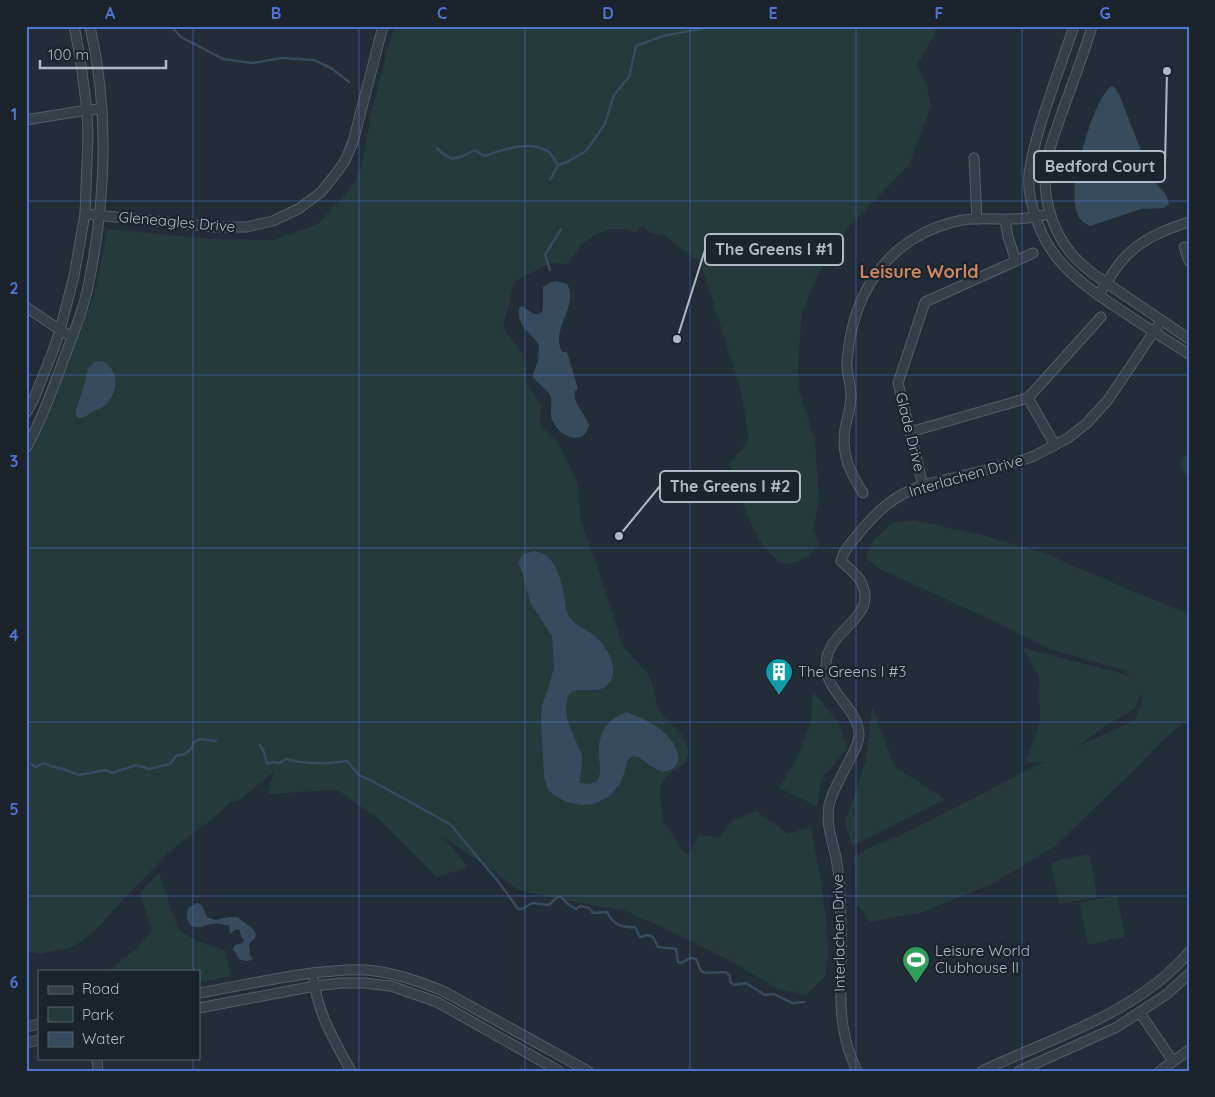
<svg xmlns="http://www.w3.org/2000/svg" width="1215" height="1097" viewBox="0 0 1215 1097" font-family="Quicksand,sans-serif">
	<style>
		.green { fill: #253a3a; fill-rule: evenodd }
		.water { fill: #364b5e }
		.lines { fill: none; stroke-linecap: round; stroke-linejoin: round }
		.stream { stroke: #364b5e; stroke-width: 2.5 }
		.minor-casing { stroke: #535d66; stroke-width: 11 }
		.minor { stroke: #353f48; stroke-width: 9 }
		.grid { fill: none; stroke: #5074d1; stroke-width: 1; stroke-opacity: 0.55 }
		.labels { text-anchor: middle; stroke-width: 4.5; stroke-linejoin: round; paint-order: stroke }
		.street-label { font-size: 15px; fill: #b0bac4; stroke: #1b242d }
		.poi-label { font-size: 15px; fill: #b0bac4; stroke: #1b242d; text-anchor: start }
		.quarter-label { font-size: 18px; font-weight: bold; fill: #ce8662; stroke: #1b242d }
		.leader { fill: none; stroke: #b0bac4; stroke-width: 2 }
		.callout-dot { fill: #b0bac4; stroke: #1b242d; stroke-width: 2 }
		.callout { fill: #1b242d; stroke: #b0bac4; stroke-width: 2 }
		.callout-label { font-size: 16px; text-anchor: middle; font-weight: bold; fill: #b0bac4 }
		.neatline { fill: none; stroke: #5074d1; stroke-width: 2 }
		.grid-label { font-size: 16px; text-anchor: middle; font-weight: bold; fill: #5074d1 }
	</style>
	<rect width="100%" height="100%" fill="#222d38"/>
	<!-- green -->
	<g class="green">
		<path d="M395,26H935V33L917,66L926,83L931,106L909,165L844,232L818,274L802,313L798,363L800,394L815,440L819,501L813,530L819,543C813,553 808,558 796,562C792,563 785,565 781,563C778,561 775,557 772,555C750,533 739,494 729,465L749,439L740,387L704,274L698,261L689,254L677,246L665,235L651,233L646,228L642,226L635,233L624,229H609L593,236L579,247L568,264L550,263L514,282L503,328L523,354L527,384L541,404L540,425L559,444L576,478L579,492L580,520L595,559L623,647L648,674L652,683L658,709L664,717L682,735L689,751L685,763L668,775L661,784L660,799L664,823L687,855L699,835L719,838L732,821L756,811L788,834L811,827L823,894L828,942V957L825,976L807,995L778,989L729,960L664,928L626,911L538,895L517,889L496,873L443,837L468,867L437,877L382,822L338,790L267,794L274,772L239,800L235,802L231,801L219,814L170,851L119,904L96,930L73,947L39,954L26,951V458L31,450L70,359L94,295L108,229L211,239L274,240L318,224L349,190L361,169L370,119L390,40Z"/>
		<path d="M1189,454V474H1185L1184,470L1177,472L1182,470C1180,462 1181,456 1189,454Z"/>
		<path d="M913,520L982,535L1044,553L1130,590L1188,613L1189,718L1162,741L1136,768L1054,847L990,885L920,913L870,922L856,903L854,857L871,847L903,834L1044,762H1026L1040,722L1039,676L1023,648L1117,672L1130,677L1124,670L1052,650L983,616L880,569L866,558L874,540L892,523ZM1141,693L1143,701L1134,721L1076,747L1103,728L1135,708Z"/>
		<path d="M813,692L840,724L847,749L821,779L817,806L779,788L800,752L811,720Z"/>
		<path d="M872,706L895,767L945,799L852,846L845,822L866,759Z"/>
		<path d="M1089,854L1097,895L1095,898L1059,904L1051,865L1052,862Z"/>
		<path d="M159,873L178,929L193,939L226,951L230,977L199,982V971H108L136,949L152,931L140,893Z"/>
		<path d="M1117,895L1125,936L1124,937L1088,945L1080,905L1081,902Z"/>
	</g>
	<!-- water -->
	<g class="water">
		<path d="M1112,86L1115,88L1119,94L1152,179L1163,191L1167,197L1169,204L1164,208L1141,209L1090,226C1084,223 1079,219 1077,213C1074,204 1074,191 1075,182C1078,162 1095,96 1112,86Z"/>
		<path d="M556,281L567,284C580,306 550,327 562,352H567L578,389L575,391C572,404 586,414 589,425C584,447 560,437 553,422C548,413 554,404 550,394L533,378V374L538,361L539,345C530,331 517,328 519,308L521,306C529,308 533,319 542,312L543,307V287L551,282Z"/>
		<path d="M103,361C118,370 119,388 109,401C104,407 99,409 92,412C87,415 85,418 78,418L76,415V410L84,386L88,369L94,362Z"/>
		<path d="M535,551C538,552 543,553 546,555C557,564 562,582 564,596C566,603 565,612 570,618C574,624 582,627 588,631C602,640 613,655 613,671C613,677 611,681 607,685C597,696 576,684 569,695C567,698 567,703 566,706C565,721 573,733 578,746C579,749 582,753 582,756C583,763 580,776 579,783L589,784L597,781C603,769 599,766 599,754C598,732 607,719 627,712C639,717 652,722 662,731C677,743 690,768 662,772L649,765L639,757L633,756L627,761L625,771L620,784L610,796L594,804L581,805L567,802L555,796L548,790L544,776L541,722L542,705L548,689L554,668L552,636L531,604L526,588L523,574L518,562L523,554Z"/>
		<path d="M197,903L202,905L207,917L215,920L229,917H238C245,925 251,924 256,934L255,938L249,944L250,955L253,959C247,962 244,961 239,959L233,949L235,945L243,943L244,940L241,936L239,929L235,930L230,934L229,925C223,926 219,922 213,924C209,924 205,926 201,927C188,929 185,918 188,908Z"/>
	</g>
	<g class="lines">
		<!-- stream -->
		<g class="stream">
			<path d="M171,26L181,37L223,59L252,63L282,58L314,60L331,68L349,82"/>
			<path d="M437,148L442,153L452,159L463,156L475,150L484,156C503,150 530,139 549,152C552,155 555,161 558,165L567,162L586,151L605,124L614,95L629,77L636,46L663,36L716,26"/>
			<path d="M550,180L558,165"/>
			<path d="M550,270L545,255L561,229"/>
			<path d="M260,745L264,752L267,764L272,762L279,763L286,759C306,765 326,764 347,761L359,775L372,781L450,824L501,885L518,909H522L532,903L549,905L554,900L560,896L568,904L576,909L580,906L589,908L593,913L607,912C613,924 621,928 635,927L640,937L648,935L653,937L658,947C665,948 670,948 676,949L678,962L681,963L690,958L696,959L701,971L706,973L726,972L730,976V982L734,985L746,983L765,995L774,994L792,1003L804,1002"/>
			<path d="M32,764L35,767L44,763L50,766L63,769L79,775L106,770L112,773L136,765L149,769L170,764L176,756L185,754L191,749L194,742L200,739L216,741"/>
		</g>
		<defs>
			<g id="minor">
				<path d="M1074,26C1063,59 1051,91 1041,123C1036,140 1031,157 1029,175C1028,186 1030,198 1033,208C1046,262 1082,284 1125,313C1146,327 1168,341 1189,354"/>
				<path d="M1092,26C1083,58 1070,89 1059,121C1054,135 1049,150 1046,165C1042,195 1051,228 1070,252C1076,260 1084,266 1092,273L1189,339"/>
				<path d="M26,120L87,110L102,109"/>
				<path d="M974,158L977,219"/>
				<path d="M85,214L215,227H246L273,221L300,208L321,192L334,176L345,161L353,142L383,26"/>
				<path d="M1184,247L1189,261"/>
				<path d="M1016,261L1033,253"/>
				<path d="M1098,295C1106,285 1112,273 1120,263C1137,241 1163,230 1189,222"/>
				<path d="M26,307L60,330L72,337"/>
				<path d="M1028,398L1055,445"/>
				<path d="M26,413L33,401L53,351L60,330L74,276L85,214L88,136L87,110L80,57L74,26"/>
				<path d="M910,432L1028,398L1101,317"/>
				<path d="M26,448C40,424 49,398 59,372C70,342 83,313 89,282C106,198 109,110 90,26"/>
				<path d="M923,485L898,383L925,302L1016,261L1008,237L1005,219"/>
				<path d="M863,493C850,472 841,455 845,429C847,418 851,407 851,395C851,384 846,373 847,361C851,312 869,269 910,241C927,230 943,223 963,220C984,217 1006,221 1027,218C1035,218 1042,215 1050,214"/>
				<path d="M314,981C318,1014 335,1042 351,1071"/>
				<path d="M199,993C239,986 279,977 320,972C335,971 351,969 366,970C393,972 418,981 443,991L588,1071"/>
				<path d="M199,1008L315,986L341,983H364L391,986L437,1002L559,1071"/>
				<path d="M1140,1013L1173,1061"/>
				<path d="M26,1027L39,1024"/>
				<path d="M26,1043L39,1040"/>
				<path d="M97,1058L98,1071"/>
				<path d="M857,1071C851,1058 846,1045 844,1031C840,1014 841,996 841,978C841,945 842,912 839,879C838,871 837,862 835,853C831,836 826,824 829,805C832,791 845,770 851,757C855,750 858,744 859,736C860,709 825,692 826,665C826,628 882,618 860,580C855,573 847,567 841,561C843,552 849,545 855,538C875,513 892,496 923,485L1011,464L1034,456L1068,438L1087,423L1108,400L1161,321"/>
				<path d="M982,1071C1052,1038 1138,1013 1189,952"/>
				<path d="M1019,1071L1117,1027L1167,994L1189,974"/>
				<path d="M1160,1071L1189,1050"/>
			</g>
		</defs>
		<!-- minor casing -->
		<use href="#minor" class="minor-casing"/>
		<!-- minor -->
		<use href="#minor" class="minor"/>
	</g>
	<!-- grid -->
	<path class="grid" d="M193,26V971M359,26V1071M525,26V1071M690,26V1071M856,26V1071M1022,26V1071M26,201H1189M26,375H1189M26,548H1189M26,722H1189M26,896H1189M193,1058V1071"/>
	<!-- icons -->
	<defs>
		<symbol id="building-pin" viewBox="-11 -11 22 30"><path d="M0 17L-7.5 6A9.5 9.5 0 1 1 7.5 6Z" fill="#0f9aa8" stroke="#1b242d"/><path d="M-4-6H4V6H1V3H-1V6H-4ZM-2.5-4.3h1.7v1.8h-1.7ZM.8-4.3h1.7v1.8H.8ZM-2.5-1h1.7V.8h-1.7ZM.8-1h1.7V.8H.8Z" fill="#fff"/></symbol>
		<symbol id="stadium-pin" viewBox="-11 -11 22 30"><path d="M0 17L-7.5 6A9.5 9.5 0 1 1 7.5 6Z" fill="#2e9e5b" stroke="#1b242d"/><path d="M0-5a6.5 5 0 1 0 0 10a6.5 5 0 1 0 0-10ZM-3.5-1.8h7v3.6h-7Z" fill="#fff"/></symbol>
	</defs>
	<g fill-rule="evenodd">
		<use href="#building-pin" x="763" y="656" width="32" height="43"/>
		<use href="#stadium-pin" x="900" y="944" width="32" height="43"/>
	</g>
	<g class="labels">
		<!-- street labels -->
		<g class="street-label">
			<text transform="translate(177 222) rotate(5)" y="5">Gleneagles Drive</text>
			<text transform="translate(910 432) rotate(76)" y="5">Glade Drive</text>
			<text transform="translate(966 476) rotate(-16)" y="5">Interlachen Drive</text>
			<text transform="translate(839 933) rotate(-91)" y="5">Interlachen Drive</text>
		</g>
		<!-- poi labels -->
		<g class="poi-label">
			<text x="798" y="677">The Greens I #3</text>
			<text x="935" y="956">Leisure World<tspan x="935" dy="17">Clubhouse II</tspan></text>
		</g>
		<!-- quarter labels -->
		<g class="quarter-label">
			<text x="919" y="278">Leisure World</text>
		</g>
	</g>
	<!-- callouts -->
	<path class="leader" d="M1167 71L1165 166M677 339L705 250M619 536L660 486"/>
	<g class="callout-dot">
		<circle cx="1167" cy="71" r="5"/>
		<circle cx="677" cy="339" r="5"/>
		<circle cx="619" cy="536" r="5"/>
	</g>
	<g class="callout">
		<rect x="1034" y="151" width="131" height="31" rx="5"/>
		<rect x="705" y="234" width="138" height="31" rx="5"/>
		<rect x="660" y="471" width="140" height="31" rx="5"/>
	</g>
	<g class="callout-label">
		<text x="1100" y="172">Bedford Court</text>
		<text x="774" y="255">The Greens I #1</text>
		<text x="730" y="492">The Greens I #2</text>
	</g>
	<!-- border -->
	<rect width="1215" height="1097" fill="none" stroke="#1b242d" stroke-width="55"/>
	<!-- legend -->
	<rect x="38" y="970" width="162" height="90" fill="#1b242d" stroke="#576069"/>
	<rect x="48" y="986" width="25" height="8" fill="#353f48" stroke="#576069"/>
	<text x="82" y="994" font-size="15" fill="#b0bac4">Road</text>
	<rect x="48" y="1007" width="25" height="15" fill="#253a3a" stroke="#576069"/>
	<text x="82" y="1020" font-size="15" fill="#b0bac4">Park</text>
	<rect x="48" y="1032" width="25" height="15" fill="#364b5e" stroke="#576069"/>
	<text x="82" y="1044" font-size="15" fill="#b0bac4">Water</text>
	<!-- scale -->
	<path d="M40 60v8h126v-8" fill="none" stroke="#b0bac4" stroke-width="2.5"/>
	<text x="48" y="60" font-size="15" fill="#b0bac4" stroke="#1b242d" stroke-width="4" paint-order="stroke">100 m</text>
	<rect x="28" y="28" width="1160" height="1042" class="neatline"/>
	<g class="grid-label">
		<text x="110" y="19">A</text>
		<text x="276" y="19">B</text>
		<text x="442" y="19">C</text>
		<text x="608" y="19">D</text>
		<text x="773" y="19">E</text>
		<text x="939" y="19">F</text>
		<text x="1105" y="19">G</text>
		<text x="14" y="120">1</text>
		<text x="14" y="294">2</text>
		<text x="14" y="467">3</text>
		<text x="14" y="641">4</text>
		<text x="14" y="815">5</text>
		<text x="14" y="988">6</text>
	</g>
</svg>
